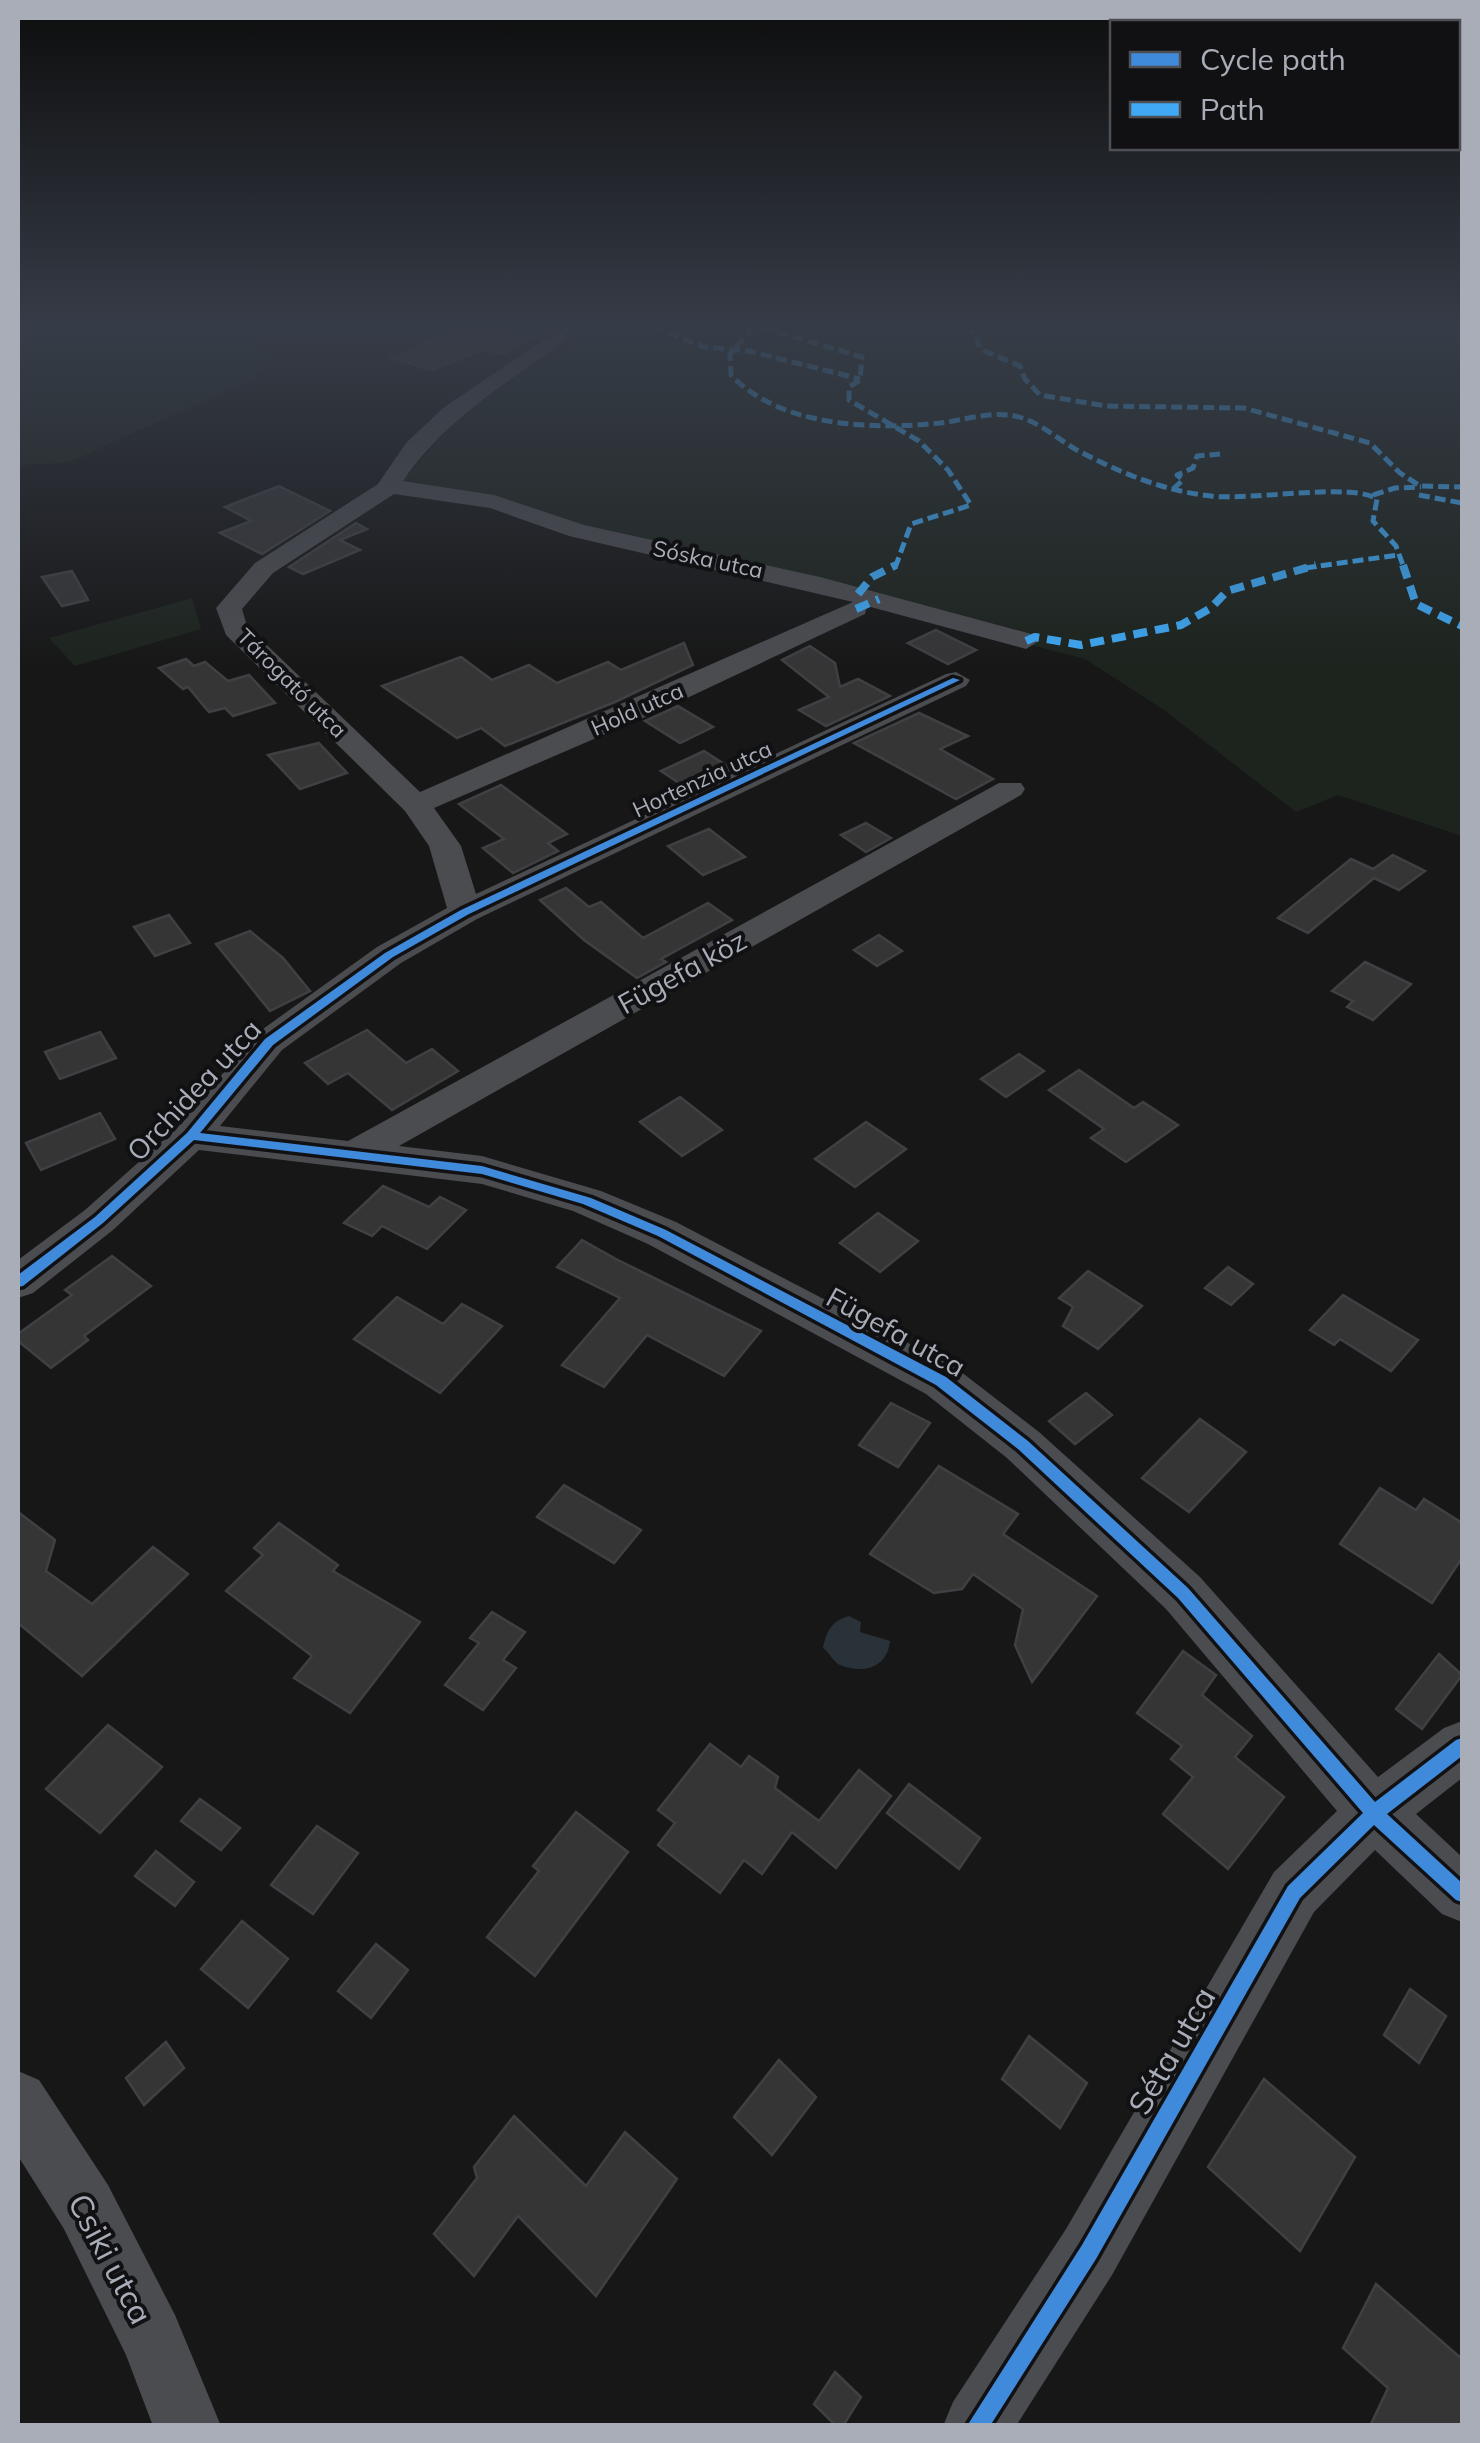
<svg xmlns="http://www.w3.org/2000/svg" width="1480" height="2443" viewBox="0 0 1480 2443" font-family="Mulish,sans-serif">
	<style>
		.green { fill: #1d241e }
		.water { fill: #2a3239 }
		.building { fill: #353536; stroke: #3f4043; stroke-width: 2.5 }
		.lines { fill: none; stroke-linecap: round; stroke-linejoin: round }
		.minor { fill: #4b4c50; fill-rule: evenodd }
		.quiet-far1 { stroke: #3fa9f5; stroke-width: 5; stroke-dasharray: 11 5; stroke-linecap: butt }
		.quiet { stroke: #3fa9f5; stroke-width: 8; stroke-dasharray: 14 8; stroke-linecap: butt }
		.cycleway-casing { stroke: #111113; stroke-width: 7 }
		.cycleway { fill: #408adc; fill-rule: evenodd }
		.labels { text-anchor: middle; stroke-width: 8; stroke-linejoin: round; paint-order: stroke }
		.far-street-label { font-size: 22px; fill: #a8adb8; stroke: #111113 }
		.street-label { font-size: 28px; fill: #a8adb8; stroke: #111113 }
		.near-street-label { font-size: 32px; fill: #a8adb8; stroke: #111113 }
	</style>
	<rect width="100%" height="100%" fill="#171717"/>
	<!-- green -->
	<g class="green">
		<path d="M18,327H252L255,351L276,350L251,380L67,463L18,465Z"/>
		<path d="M582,327H1462V836L1338,795L1296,812L1164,710L1085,659L565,525L513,503L403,480L449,427L519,369L545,362L572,342Z"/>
		<path d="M192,598L201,629L75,666L49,638Z"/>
	</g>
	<!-- water -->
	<path class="water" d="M849,1616L861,1622L860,1632L890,1641C887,1669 862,1674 840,1665C834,1663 829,1652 823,1648C827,1630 832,1621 849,1616Z"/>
	<!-- building -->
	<g class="building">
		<path d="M438,327H551L503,354L485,349L431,370L392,358L442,336L436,335Z"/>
		<path d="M279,486L330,511L262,554L220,533L251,521L225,507Z"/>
		<path d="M356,523L367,529L340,540L360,550L303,574L289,567Z"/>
		<path d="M72,571L88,600L62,606L42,577Z"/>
		<path d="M936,630L976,650L948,664L908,643Z"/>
		<path d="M684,643L693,665L615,702L505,746L481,728L457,738L382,686L461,657L492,680L529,665L557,683L608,662L621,670Z"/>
		<path d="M810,646L835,663L840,687L858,679L890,696L826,726L799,710L829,697L782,660Z"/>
		<path d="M186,659L194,666L205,662L228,681L249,675L275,703L233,716L225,708L209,712L188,687L183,689L159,668Z"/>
		<path d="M678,706L713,727L680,743L645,721Z"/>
		<path d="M919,713L968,736L940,749L993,779L956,799L854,743Z"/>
		<path d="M319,743L347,773L300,789L268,755Z"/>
		<path d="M704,751L732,769L688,789L661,771Z"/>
		<path d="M501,785L567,834L548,843L558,851L513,873L483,848L504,839L459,804Z"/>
		<path d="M866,823L891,838L866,852L841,835Z"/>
		<path d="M709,829L745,857L703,875L668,846Z"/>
		<path d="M1393,855L1425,871L1399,890L1374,878L1308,933L1278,918L1351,859L1373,869Z"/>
		<path d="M566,888L589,907L601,902L643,938L708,903L732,920L661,959L666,962L637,978L584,940L540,900Z"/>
		<path d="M169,915L190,943L155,956L134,927Z"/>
		<path d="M250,931L283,958L310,991L270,1011L216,944Z"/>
		<path d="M879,935L902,951L877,966L854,950Z"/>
		<path d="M1365,962L1411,984L1373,1020L1347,1007L1353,1001L1332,991Z"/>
		<path d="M367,1030L406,1063L432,1049L458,1071L392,1110L348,1073L328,1084L305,1063Z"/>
		<path d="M100,1032L116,1058L60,1079L45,1052Z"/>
		<path d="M1019,1054L1044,1071L1006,1097L981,1079Z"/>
		<path d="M1079,1070L1134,1108L1143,1102L1178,1125L1126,1162L1091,1138L1104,1129L1049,1090Z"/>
		<path d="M680,1097L722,1130L682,1156L640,1122Z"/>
		<path d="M100,1113L115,1139L41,1170L26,1143Z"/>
		<path d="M866,1122L906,1149L855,1187L815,1159Z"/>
		<path d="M383,1186L429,1207L440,1197L466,1210L427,1249L382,1226L372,1236L344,1223Z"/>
		<path d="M878,1213L918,1241L880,1272L840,1243Z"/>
		<path d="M582,1240L616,1259L761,1331L724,1376L647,1335L604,1387L562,1365L620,1298L557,1267Z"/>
		<path d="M112,1256L151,1286L84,1336L88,1340L51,1368L18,1341V1334L72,1295L65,1290Z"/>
		<path d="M1228,1267L1253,1284L1231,1305L1205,1288Z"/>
		<path d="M1088,1271L1142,1306L1098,1349L1063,1326L1073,1307L1059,1298Z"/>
		<path d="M1343,1295L1418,1340L1391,1371L1340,1339L1334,1345L1310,1330Z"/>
		<path d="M397,1297L443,1324L462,1304L502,1326L440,1393L354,1339Z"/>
		<path d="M1086,1393L1112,1415L1075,1444L1049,1421Z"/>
		<path d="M891,1403L930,1423L898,1467L859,1445Z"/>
		<path d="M1200,1419L1246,1452L1189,1512L1142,1478Z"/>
		<path d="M939,1466L1018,1514L1003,1534L1097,1596L1032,1682L1015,1645L1023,1609L973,1574L962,1589L934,1593L870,1554Z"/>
		<path d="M564,1485L641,1530L614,1563L537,1517Z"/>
		<path d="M1380,1488L1416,1510L1424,1499L1462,1523V1558L1432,1603L1340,1544Z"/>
		<path d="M18,1512L55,1540L46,1571L92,1604L153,1547L188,1574L82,1676L18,1623Z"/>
		<path d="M279,1523L338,1565L333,1571L420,1622L350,1713L294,1678L312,1656L226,1591L263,1555L254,1548Z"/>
		<path d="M492,1612L525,1632L503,1660L516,1668L483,1710L445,1685L479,1643L470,1638Z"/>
		<path d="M1183,1651L1216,1675L1202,1695L1252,1736L1235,1757L1284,1797L1228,1869L1163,1814L1193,1777L1171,1759L1182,1746L1137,1713Z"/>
		<path d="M1439,1654L1462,1675L1422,1729L1396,1709Z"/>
		<path d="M108,1725L162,1767L100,1833L46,1789Z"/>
		<path d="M710,1744L741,1767L749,1756L778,1777L775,1788L819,1821L859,1770L891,1796L836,1868L792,1832L762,1874L744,1860L720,1893L658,1845L675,1823L658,1810Z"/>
		<path d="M909,1784L980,1838L959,1869L887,1813Z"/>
		<path d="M200,1799L240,1828L221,1850L181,1821Z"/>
		<path d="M576,1812L628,1852L535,1976L487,1937L539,1871L533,1866Z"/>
		<path d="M317,1826L358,1853L313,1914L271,1885Z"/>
		<path d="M156,1851L194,1882L175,1906L135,1876Z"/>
		<path d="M242,1921L288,1959L248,2008L201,1969Z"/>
		<path d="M376,1944L408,1970L371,2018L338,1991Z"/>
		<path d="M1410,1989L1446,2016L1419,2063L1384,2035Z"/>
		<path d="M1029,2036L1087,2083L1060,2128L1002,2079Z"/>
		<path d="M166,2042L184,2068L144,2105L126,2078Z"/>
		<path d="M779,2060L816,2097L772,2155L734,2117Z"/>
		<path d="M1264,2079L1355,2157L1300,2251L1208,2167Z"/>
		<path d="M514,2116L586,2186L625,2132L677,2179L596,2296L518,2216L474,2276L434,2234L477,2178L474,2167Z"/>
		<path d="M1376,2284L1462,2359V2426H1370L1388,2388L1343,2348Z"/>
		<path d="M835,2372L861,2397L843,2426H836L814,2404Z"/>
	</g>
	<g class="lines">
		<!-- minor -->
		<g class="minor">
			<path d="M560,329L567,331V339C508,382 444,420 403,481L494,495L584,525L820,577L1035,635L1039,641L1026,649L867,606L865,614L668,707L434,808L461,846L476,894L946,674L956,672L970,680L966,686L477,919L401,963L282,1050L220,1126L348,1141L999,783H1021L1025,789L1021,795L399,1146L482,1156L601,1191L676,1222L956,1368L1039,1432L1200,1577L1378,1777L1444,1728L1462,1721V1778L1416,1814L1462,1857V1922L1442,1914L1375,1850L1314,1912L1112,2275L1016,2426H943L953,2402L1066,2229L1274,1872L1337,1811L1166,1609L1007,1458L926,1394L648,1244L573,1211L482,1184L199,1150L113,1230L33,1293L18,1298V1260L85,1210L178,1127L256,1034L377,947L447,908L429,846L405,811L226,635L216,608L255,563L378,484L406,443L443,408ZM394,494L490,508L569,536L853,602L420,792L247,626L242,609L273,573Z"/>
			<path d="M18,2071L39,2080L108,2185L175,2315L221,2426H153L126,2355L64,2229L18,2156Z"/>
		</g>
		<!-- quiet-far1 -->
		<g class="quiet-far1">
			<path d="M653,327L704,347L749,351L860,379"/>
			<path d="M754,327L730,354L731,375C780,427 872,430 940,423C965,420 989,411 1015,416C1036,420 1057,438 1075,449C1118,472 1163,491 1211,496C1248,501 1353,482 1377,499L1373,521L1396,546L1404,568"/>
			<path d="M762,327L862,357L860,380L849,387V400L919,441L948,470L971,505L911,524L895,568"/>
			<path d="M965,327L976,334L980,349L1020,366L1025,379L1040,395L1106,406L1244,408L1370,443L1400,473L1420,486L1462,487"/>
			<path d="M560,335L568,327"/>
			<path d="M1173,489L1183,480L1177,475L1193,468L1197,456L1220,454"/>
			<path d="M1373,495L1395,488L1421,487"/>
			<path d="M1419,495L1462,503"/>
			<path d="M1305,568L1398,555"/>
		</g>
		<!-- quiet -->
		<g class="quiet">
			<path d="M1403,565L1416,604L1462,626"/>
			<path d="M858,594L872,577L896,565"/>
			<path d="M856,609L879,599"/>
			<path d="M1026,641L1035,637L1081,645L1181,625L1211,608L1227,591L1316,565"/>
		</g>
		<defs>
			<path id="cycleway" d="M953,678L960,680L469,914L393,957L273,1045L200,1133L482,1166L591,1198L666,1230L946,1377L1028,1441L1188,1588L1375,1802L1456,1740L1462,1738V1756L1387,1814L1462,1883V1902L1456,1900L1374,1825L1300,1898L1096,2259L990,2426H967L1082,2245L1288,1886L1363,1813L1178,1598L1018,1449L936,1385L658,1236L583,1204L482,1174L194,1140L103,1223L23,1286L18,1287V1275L95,1217L187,1133L265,1039L385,953L461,910Z"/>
		</defs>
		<!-- cycleway casing -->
		<use href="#cycleway" class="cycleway-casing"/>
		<!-- cycleway -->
		<use href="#cycleway" class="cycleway"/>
	</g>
	<!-- sky -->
	<linearGradient id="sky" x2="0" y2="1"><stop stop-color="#0d0d0d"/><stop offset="0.49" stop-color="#363c47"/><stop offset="1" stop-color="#363c47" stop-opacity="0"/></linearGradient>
	<rect width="1480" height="669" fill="url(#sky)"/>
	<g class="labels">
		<!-- far-street labels -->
		<g class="far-street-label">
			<text transform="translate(708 559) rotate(12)" y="8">Sóska utca</text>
			<text transform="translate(292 683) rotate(45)" y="8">Tárogató utca</text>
			<text transform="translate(637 709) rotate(-24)" y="8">Hold utca</text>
			<text transform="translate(702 779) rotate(-25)" y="8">Hortenzia utca</text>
		</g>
		<!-- street labels -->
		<g class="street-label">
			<text transform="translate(682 972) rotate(-29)" y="10">Fügefa köz</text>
			<text transform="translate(194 1090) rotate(-47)" y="10">Orchidea utca</text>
			<text transform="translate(896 1332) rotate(29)" y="10">Fügefa utca</text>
		</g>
		<!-- near-street labels -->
		<g class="near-street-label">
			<text transform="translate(1172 2051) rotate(-60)" y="11">Séta utca</text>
			<text transform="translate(110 2259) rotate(62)" y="11">Csiki utca</text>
		</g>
	</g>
	<!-- border -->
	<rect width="1480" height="2443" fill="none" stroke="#a8adb8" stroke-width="40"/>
	<!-- legend -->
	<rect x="1110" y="20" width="350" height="130" fill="#111113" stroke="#4d4f55" stroke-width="2.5"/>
	<rect x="1130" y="52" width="50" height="15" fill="#408adc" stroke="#4d4f55" stroke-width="2.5"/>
	<text x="1200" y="70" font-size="30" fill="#a8adb8">Cycle path</text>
	<rect x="1130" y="102" width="50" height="15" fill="#3fa9f5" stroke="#4d4f55" stroke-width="2.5"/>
	<text x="1200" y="120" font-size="30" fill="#a8adb8">Path</text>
</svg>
